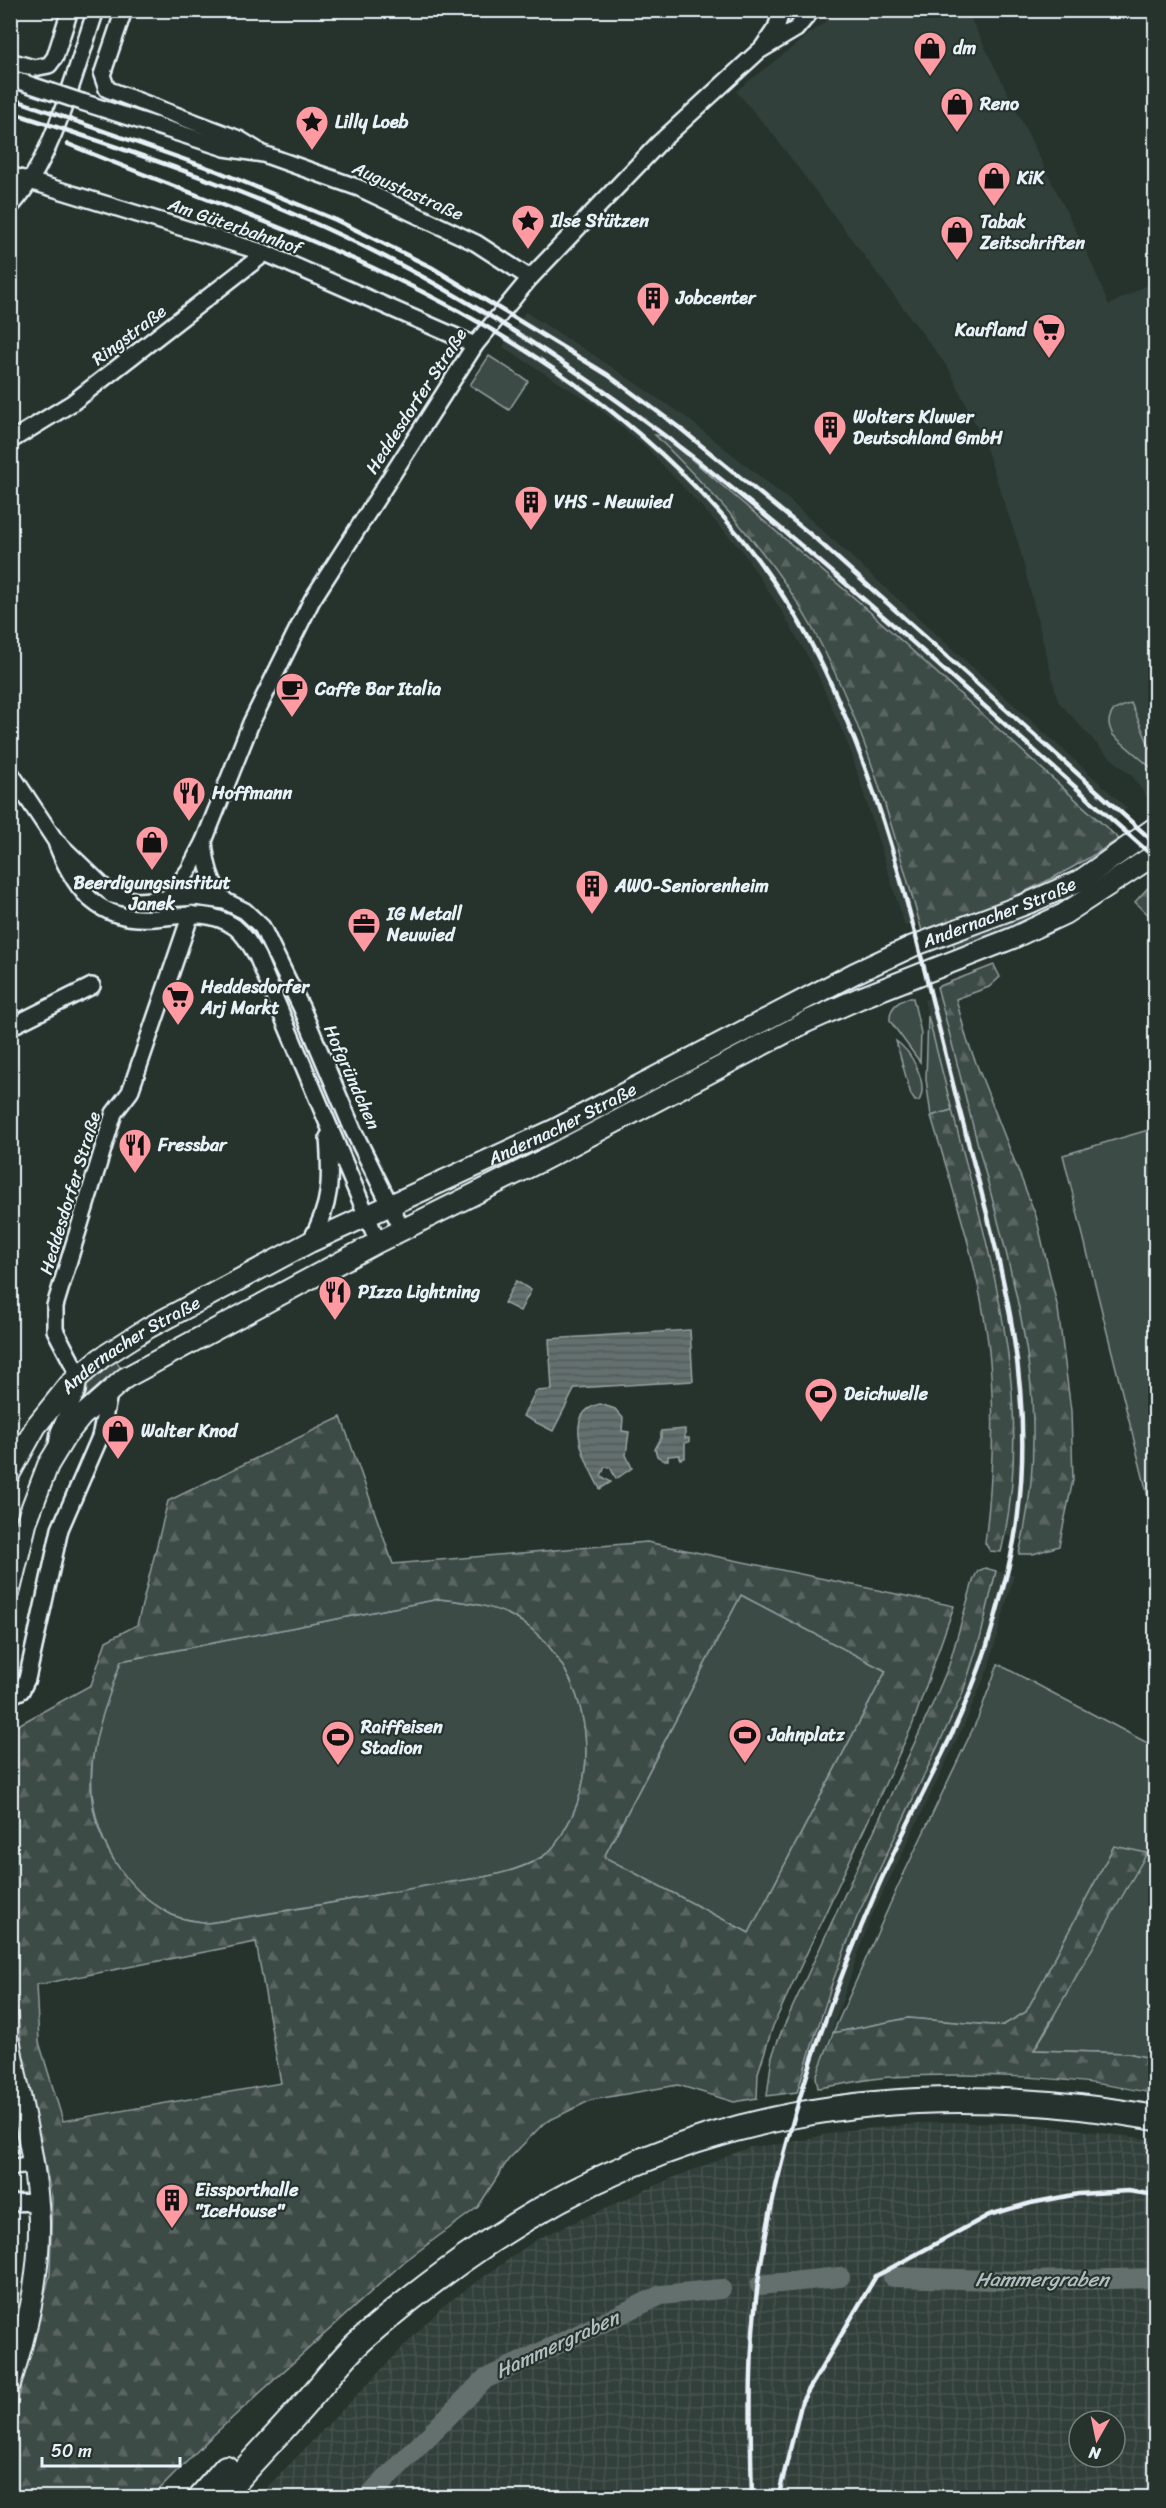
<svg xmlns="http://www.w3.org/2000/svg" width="1166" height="2508" viewBox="0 0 1166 2508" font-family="Sriracha,sans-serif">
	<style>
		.built { fill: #333f3a }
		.industrial { fill: url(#industrial-grid); fill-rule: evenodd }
		.green { fill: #3e4b47; stroke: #939ea0; stroke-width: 1.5 }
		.forest { fill: url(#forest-firs); stroke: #939ea0; stroke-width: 1.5; fill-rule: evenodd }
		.water { fill: url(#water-rules); stroke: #98a3a5; stroke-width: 1.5 }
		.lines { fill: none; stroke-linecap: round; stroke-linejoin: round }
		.canal { stroke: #636f6d; stroke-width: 20 }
		.minor-casing { stroke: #e8f1f8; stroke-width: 20 }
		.tertiary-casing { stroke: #e8f1f8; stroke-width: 24 }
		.primary-casing { stroke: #e8f1f8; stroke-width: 28 }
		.minor { stroke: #26332d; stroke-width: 15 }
		.tertiary { stroke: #26332d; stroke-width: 20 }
		.primary { stroke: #26332d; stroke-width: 24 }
		.rail { stroke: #e8f1f8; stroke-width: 4.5 }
		.minor-bridge-casing { stroke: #e8f1f8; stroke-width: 20; stroke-linecap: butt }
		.minor-bridge { stroke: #26332d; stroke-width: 15 }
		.labels { text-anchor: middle; stroke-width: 4.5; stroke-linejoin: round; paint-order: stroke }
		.poi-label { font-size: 18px; font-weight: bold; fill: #e8f1f8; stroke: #26332d; text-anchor: start }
		.street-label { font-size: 18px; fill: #e8f1f8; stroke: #26332d }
		.water-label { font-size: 20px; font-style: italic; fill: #b3bdc0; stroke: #26332d }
	</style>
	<defs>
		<pattern id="industrial-grid" width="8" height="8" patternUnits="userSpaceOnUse" patternTransform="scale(1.5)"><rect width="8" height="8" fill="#333f3a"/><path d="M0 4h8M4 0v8" fill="none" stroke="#47524e"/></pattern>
		<pattern id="forest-firs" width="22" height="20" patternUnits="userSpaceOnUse" patternTransform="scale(1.5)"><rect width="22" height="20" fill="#3e4b47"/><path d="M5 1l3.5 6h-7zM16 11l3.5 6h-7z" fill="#5a6562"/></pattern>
		<pattern id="water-rules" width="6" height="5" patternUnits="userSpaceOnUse" patternTransform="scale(1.5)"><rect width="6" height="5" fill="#636f6d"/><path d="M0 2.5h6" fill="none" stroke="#535a5a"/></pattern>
	</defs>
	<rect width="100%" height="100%" fill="#26332d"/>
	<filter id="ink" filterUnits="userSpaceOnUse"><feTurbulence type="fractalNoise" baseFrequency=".0167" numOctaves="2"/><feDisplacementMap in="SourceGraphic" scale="12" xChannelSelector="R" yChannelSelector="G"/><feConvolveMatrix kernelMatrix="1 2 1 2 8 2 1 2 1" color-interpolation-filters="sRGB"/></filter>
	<g filter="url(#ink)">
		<!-- built -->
		<g class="built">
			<path d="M839,11H967L1088,255L1109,305L1155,281V809L1133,777L1103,751L1058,701L1019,546L984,442L949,369L772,133L736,91Z"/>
			<path d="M525,312L595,356L687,418L789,500L1127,808L1108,829L781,534L664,436L656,435L736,518L758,547L809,622L834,668L865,743L885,801L919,922L905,926L850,749L816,671L783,613L741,549L644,445L596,406L503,347Z"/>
			<path d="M940,995L1019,1301L1031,1367L1033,1458L1029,1509L1023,1540L1005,1535L1010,1508L1014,1457V1402L1007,1337L990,1248L924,1000Z"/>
			<path d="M996,1571L1014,1575L988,1669L964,1725L869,1922L816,2077L803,2073L857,1917L962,1695L981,1635Z"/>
		</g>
		<!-- industrial -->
		<path class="industrial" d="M937,2122L1027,2123L1155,2140V2497H258L443,2306L537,2239L665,2181L750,2147L789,2143L840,2131ZM1079,2421H1115V2457H1079Z"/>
		<!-- green -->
		<g class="green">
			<path d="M489,356L528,381L509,410L470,385Z"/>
			<path d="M1131,703L1155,759V771L1113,735C1108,725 1107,719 1114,710Z"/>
			<path d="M1101,877V880L1055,912L957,954L952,940Z"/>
			<path d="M908,998H913L921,1033L920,1062L890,1021C889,1008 897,1002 908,998Z"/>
			<path d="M928,1016L952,1110L931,1116L926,1079Z"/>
			<path d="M896,1041C911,1051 929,1083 919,1101H915L911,1095Z"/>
			<path d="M1155,1128H1156L1155,1525L1063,1155Z"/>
			<path d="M115,1359L121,1369L78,1409C74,1384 97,1373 115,1359Z"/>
			<path d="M741,1595L886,1671L749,1933L604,1857Z"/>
			<path d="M439,1599C470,1602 504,1607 529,1627C587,1673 604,1766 565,1829C560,1839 552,1851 542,1857C509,1877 462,1880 423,1887C352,1899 280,1912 208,1923C197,1921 182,1920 172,1915C111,1884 83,1815 94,1749C99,1718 111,1690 121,1661Z"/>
			<path d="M998,1664L1155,1747V2059L1127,2053L1034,2050L1052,2021L1114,1846L1026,2012L1002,2026L908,2018L833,2033L898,1886L978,1718Z"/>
			<path d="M10,2085L20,2148L17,2154L11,2155Z"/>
		</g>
		<!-- forest -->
		<g class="forest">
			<path d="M655,435L664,436L859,602L1119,839C1051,884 998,905 922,931C892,826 864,720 810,624C770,552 713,493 655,435Z"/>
			<path d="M1155,880V921L1135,902Z"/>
			<path d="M994,965L1000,977L989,987L956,999L967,1040L1036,1216L1058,1309L1071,1411L1073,1480L1059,1546L1033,1554H1019C1054,1409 1018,1298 982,1160C966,1102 953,1044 937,987Z"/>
			<path d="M952,1110C990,1255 1037,1402 1001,1552L990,1551L985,1543C993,1477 996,1409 988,1342C978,1265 953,1190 931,1116Z"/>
			<path d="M341,1417L393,1564L647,1542L954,1606L912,1726L773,2026L758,2073L757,2098L734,2102L678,2085L591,2100L544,2123L508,2160L478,2207L405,2261L208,2440L152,2497H11V2428L50,2274L52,2198L23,2056L11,1964V1729L91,1685L106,1641L137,1625L168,1501ZM741,1595L886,1671L749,1933L604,1857ZM439,1599C470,1602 504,1607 529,1627C587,1673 604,1766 565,1829C560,1839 552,1851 542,1857C508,1878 458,1880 419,1887C349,1900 279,1913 208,1923C197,1921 182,1920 172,1915C124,1890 90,1835 91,1781C91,1739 108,1700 121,1661ZM256,1942L281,2083L63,2121L39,2042L36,1985Z"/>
			<path d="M985,1568L996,1571L981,1635L962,1695L857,1917L833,1981L797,2092L767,2096L772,2056L782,2030L933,1703L949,1665L974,1578L978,1571Z"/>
			<path d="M1114,1846L1147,1853L1034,2050L1127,2053L1155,2059V2094C1075,2076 973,2072 890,2077C866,2079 842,2085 818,2088L816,2077L833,2033L908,2018L1002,2026L1026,2012Z"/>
		</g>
		<!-- water -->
		<g class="water">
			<path d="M516,1281L531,1290L520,1311L504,1303Z"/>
			<path d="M690,1330L693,1381L575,1388L553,1431L523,1416L536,1391L552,1390L549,1339Z"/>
			<path d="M600,1404L615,1409L623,1418L622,1431L629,1432L626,1455L632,1468L616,1479L610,1467H605L601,1476L611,1482L600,1489C588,1467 559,1413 600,1404Z"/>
			<path d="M685,1429V1438H689V1442L685,1443V1458L680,1459V1455L668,1456V1460H663L657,1456L655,1449L661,1438V1431Z"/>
		</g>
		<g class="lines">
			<!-- canal -->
			<g class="canal">
				<path d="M893,2277L1027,2281L1156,2278"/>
				<path d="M760,2285L840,2277"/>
				<path d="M367,2498L485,2379L661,2295L721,2289"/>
			</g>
			<defs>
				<g id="minor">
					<path d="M124,10L102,75L107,89L239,139L257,150"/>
					<path d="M763,47L776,28L782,10"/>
					<path d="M10,61L34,68L49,65L55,57L70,10"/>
					<path d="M10,78L52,92"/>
					<path d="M82,102L225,148L263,154L359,188L476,243L530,278"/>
					<path d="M10,175L265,253L475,345"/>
					<path d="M10,207C52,164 76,68 96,10"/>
					<path d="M10,441L72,403L265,253"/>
					<path d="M10,772L55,840L112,895L137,901L195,897L225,901L245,911L262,927L302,1009L353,1130L402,1229"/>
					<path d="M204,841C206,864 210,882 225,901"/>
					<path d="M57,845C76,893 100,922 155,918C184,916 209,909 235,927C245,935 251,946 257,956L378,1242"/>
					<path d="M167,899L189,870L204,841L251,723L312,600L475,345L530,278L660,142L759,51L796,29L812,10"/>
					<path d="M10,1027L92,986"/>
					<path d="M310,1242C332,1204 331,1179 328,1137"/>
					<path d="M57,1446L59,1432L77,1391L79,1376L55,1330V1306L114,1113L130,1092L191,914"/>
					<path d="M10,1696L21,1691L27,1679L60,1529L100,1437L110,1390"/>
					<path d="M10,2168L32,2164"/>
					<path d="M10,2203L37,2202"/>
				</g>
				<g id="tertiary">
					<path id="s1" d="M10,1473L36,1426L69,1385L101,1358L148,1328L310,1242L554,1130L855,973L913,946L1031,902L1081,880L1156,827"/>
					<path d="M10,1590L27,1520L48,1465L65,1437L82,1416L125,1378L378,1242L541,1161L806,1022L860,998L1013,938L1064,914L1156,854"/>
					<path d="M10,2044C20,2102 37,2162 39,2221C40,2277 27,2331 10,2384"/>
				</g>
				<g id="primary">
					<path d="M200,2498L226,2468"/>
					<path d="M220,2498C247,2466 276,2437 303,2406C321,2386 337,2364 356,2345C389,2314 425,2287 461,2261C673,2109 902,2073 1156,2118"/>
				</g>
			</defs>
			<!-- minor casing -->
			<use href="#minor" class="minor-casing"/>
			<!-- tertiary casing -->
			<use href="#tertiary" class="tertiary-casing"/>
			<!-- primary casing -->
			<use href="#primary" class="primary-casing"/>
			<!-- minor -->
			<use href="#minor" class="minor"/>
			<!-- tertiary -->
			<use href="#tertiary" class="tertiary"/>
			<!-- primary -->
			<use href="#primary" class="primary"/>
			<!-- rail -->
			<g class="rail">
				<path d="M10,98L217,171L336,220L431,267L608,375L681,429L816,539L1156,844"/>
				<path d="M10,112C151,157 294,206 423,277C618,385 778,522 943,669C1014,732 1085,795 1156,859"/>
				<path d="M68,144C174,188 283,225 386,274C566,359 737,486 824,669C888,802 919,950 955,1092C991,1235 1037,1363 1018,1514C1014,1551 1003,1589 993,1625C968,1718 916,1800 878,1887C826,2007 780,2140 760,2269C748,2345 750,2421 752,2498"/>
				<path d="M778,2498L802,2401L876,2276L989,2215L1031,2203L1078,2194L1128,2191L1156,2195"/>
			</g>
			<defs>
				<path id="minor-bridge" d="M52,92L82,102"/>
			</defs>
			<!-- minor-bridge casing -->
			<use href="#minor-bridge" class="minor-bridge-casing"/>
			<!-- minor-bridge -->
			<use href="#minor-bridge" class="minor-bridge"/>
		</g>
	</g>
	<!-- icons -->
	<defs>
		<symbol id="shop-pin" viewBox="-11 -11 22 30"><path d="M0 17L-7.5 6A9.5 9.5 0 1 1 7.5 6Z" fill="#ff9aa2" stroke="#26332d"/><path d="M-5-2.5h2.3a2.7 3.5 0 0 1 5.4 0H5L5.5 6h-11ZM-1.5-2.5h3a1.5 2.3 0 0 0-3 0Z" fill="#111"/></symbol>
		<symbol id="sight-pin" viewBox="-11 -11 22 30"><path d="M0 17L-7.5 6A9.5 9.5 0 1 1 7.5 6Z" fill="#ff9aa2" stroke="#26332d"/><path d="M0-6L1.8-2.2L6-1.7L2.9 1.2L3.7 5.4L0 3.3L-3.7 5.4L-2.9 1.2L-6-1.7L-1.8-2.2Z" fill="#111"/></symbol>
		<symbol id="building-pin" viewBox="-11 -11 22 30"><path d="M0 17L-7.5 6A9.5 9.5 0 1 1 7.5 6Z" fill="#ff9aa2" stroke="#26332d"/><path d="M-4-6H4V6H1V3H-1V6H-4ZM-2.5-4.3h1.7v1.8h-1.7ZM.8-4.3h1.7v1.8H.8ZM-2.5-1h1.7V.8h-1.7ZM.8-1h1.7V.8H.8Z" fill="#111"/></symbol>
		<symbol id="supermarket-pin" viewBox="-11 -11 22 30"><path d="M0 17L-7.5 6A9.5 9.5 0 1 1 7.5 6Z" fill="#ff9aa2" stroke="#26332d"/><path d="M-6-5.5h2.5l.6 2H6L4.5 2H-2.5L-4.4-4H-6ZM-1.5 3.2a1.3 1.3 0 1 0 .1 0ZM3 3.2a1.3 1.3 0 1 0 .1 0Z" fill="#111"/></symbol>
		<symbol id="cafe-pin" viewBox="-11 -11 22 30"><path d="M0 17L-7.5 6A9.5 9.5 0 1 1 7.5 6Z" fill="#ff9aa2" stroke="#26332d"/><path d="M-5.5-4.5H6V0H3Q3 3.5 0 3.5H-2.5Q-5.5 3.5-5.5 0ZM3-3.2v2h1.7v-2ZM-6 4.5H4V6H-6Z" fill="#111"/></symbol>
		<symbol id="restaurant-pin" viewBox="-11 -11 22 30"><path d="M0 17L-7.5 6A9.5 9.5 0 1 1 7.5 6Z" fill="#ff9aa2" stroke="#26332d"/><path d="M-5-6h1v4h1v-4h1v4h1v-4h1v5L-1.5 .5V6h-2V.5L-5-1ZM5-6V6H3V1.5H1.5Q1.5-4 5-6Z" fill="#111"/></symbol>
		<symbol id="office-pin" viewBox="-11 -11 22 30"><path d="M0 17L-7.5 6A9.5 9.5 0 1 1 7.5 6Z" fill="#ff9aa2" stroke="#26332d"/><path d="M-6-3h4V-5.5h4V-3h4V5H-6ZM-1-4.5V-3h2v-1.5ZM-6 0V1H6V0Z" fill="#111"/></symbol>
		<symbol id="stadium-pin" viewBox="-11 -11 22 30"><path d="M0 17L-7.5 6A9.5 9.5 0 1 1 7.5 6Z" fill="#ff9aa2" stroke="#26332d"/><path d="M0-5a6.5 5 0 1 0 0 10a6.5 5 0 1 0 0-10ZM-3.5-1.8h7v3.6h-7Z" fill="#111"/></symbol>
	</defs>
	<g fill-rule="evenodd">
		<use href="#shop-pin" x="911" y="29" width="38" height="52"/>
		<use href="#shop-pin" x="938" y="85" width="38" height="52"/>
		<use href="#sight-pin" x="293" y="103" width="38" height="52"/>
		<use href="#shop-pin" x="975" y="159" width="38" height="52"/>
		<use href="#sight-pin" x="509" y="202" width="38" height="52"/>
		<use href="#shop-pin" x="938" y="213" width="38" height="52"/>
		<use href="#building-pin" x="634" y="279" width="38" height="52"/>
		<use href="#supermarket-pin" x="1030" y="311" width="38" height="52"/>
		<use href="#building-pin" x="811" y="408" width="38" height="52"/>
		<use href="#building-pin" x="512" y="483" width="38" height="52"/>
		<use href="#cafe-pin" x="273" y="670" width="38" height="52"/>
		<use href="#restaurant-pin" x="170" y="774" width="38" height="52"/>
		<use href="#shop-pin" x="133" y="823" width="38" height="52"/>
		<use href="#building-pin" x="573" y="867" width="38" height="52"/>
		<use href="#office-pin" x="345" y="905" width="38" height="52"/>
		<use href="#supermarket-pin" x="159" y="978" width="38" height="52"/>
		<use href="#restaurant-pin" x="116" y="1126" width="38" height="52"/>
		<use href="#restaurant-pin" x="316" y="1273" width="38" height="52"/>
		<use href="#stadium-pin" x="802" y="1375" width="38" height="52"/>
		<use href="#shop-pin" x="99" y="1412" width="38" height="52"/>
		<use href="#stadium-pin" x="726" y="1716" width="38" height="52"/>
		<use href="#stadium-pin" x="319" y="1718" width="38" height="52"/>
		<use href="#building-pin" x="153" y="2181" width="38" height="52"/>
	</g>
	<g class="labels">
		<!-- poi labels -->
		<g class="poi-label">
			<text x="953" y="54">dm</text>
			<text x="980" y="110">Reno</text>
			<text x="335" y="128">Lilly Loeb</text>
			<text x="1017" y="184">KiK</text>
			<text x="551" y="227">Ilse Stützen</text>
			<text x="980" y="228">Tabak<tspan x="980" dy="21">Zeitschriften</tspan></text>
			<text x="676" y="304">Jobcenter</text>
			<text x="1026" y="336" text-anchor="end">Kaufland</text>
			<text x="853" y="423">Wolters Kluwer<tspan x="853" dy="21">Deutschland GmbH</tspan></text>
			<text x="554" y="508">VHS - Neuwied</text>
			<text x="315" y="695">Caffe Bar Italia</text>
			<text x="212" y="799">Hoffmann</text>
			<text x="152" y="889" text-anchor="middle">Beerdigungsinstitut<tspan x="152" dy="21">Janek</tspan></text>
			<text x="615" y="892">AWO-Seniorenheim</text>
			<text x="387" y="920">IG Metall<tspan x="387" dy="21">Neuwied</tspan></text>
			<text x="201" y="993">Heddesdorfer<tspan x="201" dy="21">Arj Markt</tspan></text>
			<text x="158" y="1151">Fressbar</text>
			<text x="358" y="1298">PIzza Lightning</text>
			<text x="844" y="1400">Deichwelle</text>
			<text x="141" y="1437">Walter Knod</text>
			<text x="361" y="1733">Raiffeisen<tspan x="361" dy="21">Stadion</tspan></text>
			<text x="768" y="1741">Jahnplatz</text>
			<text x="195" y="2196">Eissporthalle<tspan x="195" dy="21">"IceHouse"</tspan></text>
		</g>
		<!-- street labels -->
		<g class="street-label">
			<text transform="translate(408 191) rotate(24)" y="6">Augustastraße</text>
			<text transform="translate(235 226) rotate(19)" y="6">Am Güterbahnhof</text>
			<text transform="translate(129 335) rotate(-37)" y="6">Ringstraße</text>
			<text transform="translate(416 401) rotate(-57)" y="6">Heddesdorfer Straße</text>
			<text dy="6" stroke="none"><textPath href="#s1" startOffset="1152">Andernacher Straße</textPath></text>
			<text transform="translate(352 1077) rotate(66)" y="6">Hofgründchen</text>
			<text dy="6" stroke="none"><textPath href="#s1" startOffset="666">Andernacher Straße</textPath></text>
			<text transform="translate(70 1193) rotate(-73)" y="6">Heddesdorfer Straße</text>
			<text dy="6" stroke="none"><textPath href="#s1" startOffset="180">Andernacher Straße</textPath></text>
		</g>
		<!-- water labels -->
		<g class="water-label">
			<text x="1042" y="2286">Hammergraben</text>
			<text transform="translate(557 2344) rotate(-25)" y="7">Hammergraben</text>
		</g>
	</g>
	<!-- margin -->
	<rect width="1166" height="2508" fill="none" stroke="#26332d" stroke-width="36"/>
	<rect x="18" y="18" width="1130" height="2472" fill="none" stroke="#e8f1f8" stroke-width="2" filter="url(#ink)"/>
	<!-- north arrow -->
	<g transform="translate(1097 2439) rotate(189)"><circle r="28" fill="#26332d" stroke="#747f7e" stroke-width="1.5"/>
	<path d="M0-4.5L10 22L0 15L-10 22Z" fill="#ff9aa2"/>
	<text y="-9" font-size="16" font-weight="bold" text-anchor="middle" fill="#e8f1f8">N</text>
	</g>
	<!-- scale -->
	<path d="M42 2457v9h138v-9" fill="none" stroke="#e8f1f8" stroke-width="3"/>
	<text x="51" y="2457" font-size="18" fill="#e8f1f8" stroke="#26332d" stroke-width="4.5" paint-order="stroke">50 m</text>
</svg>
